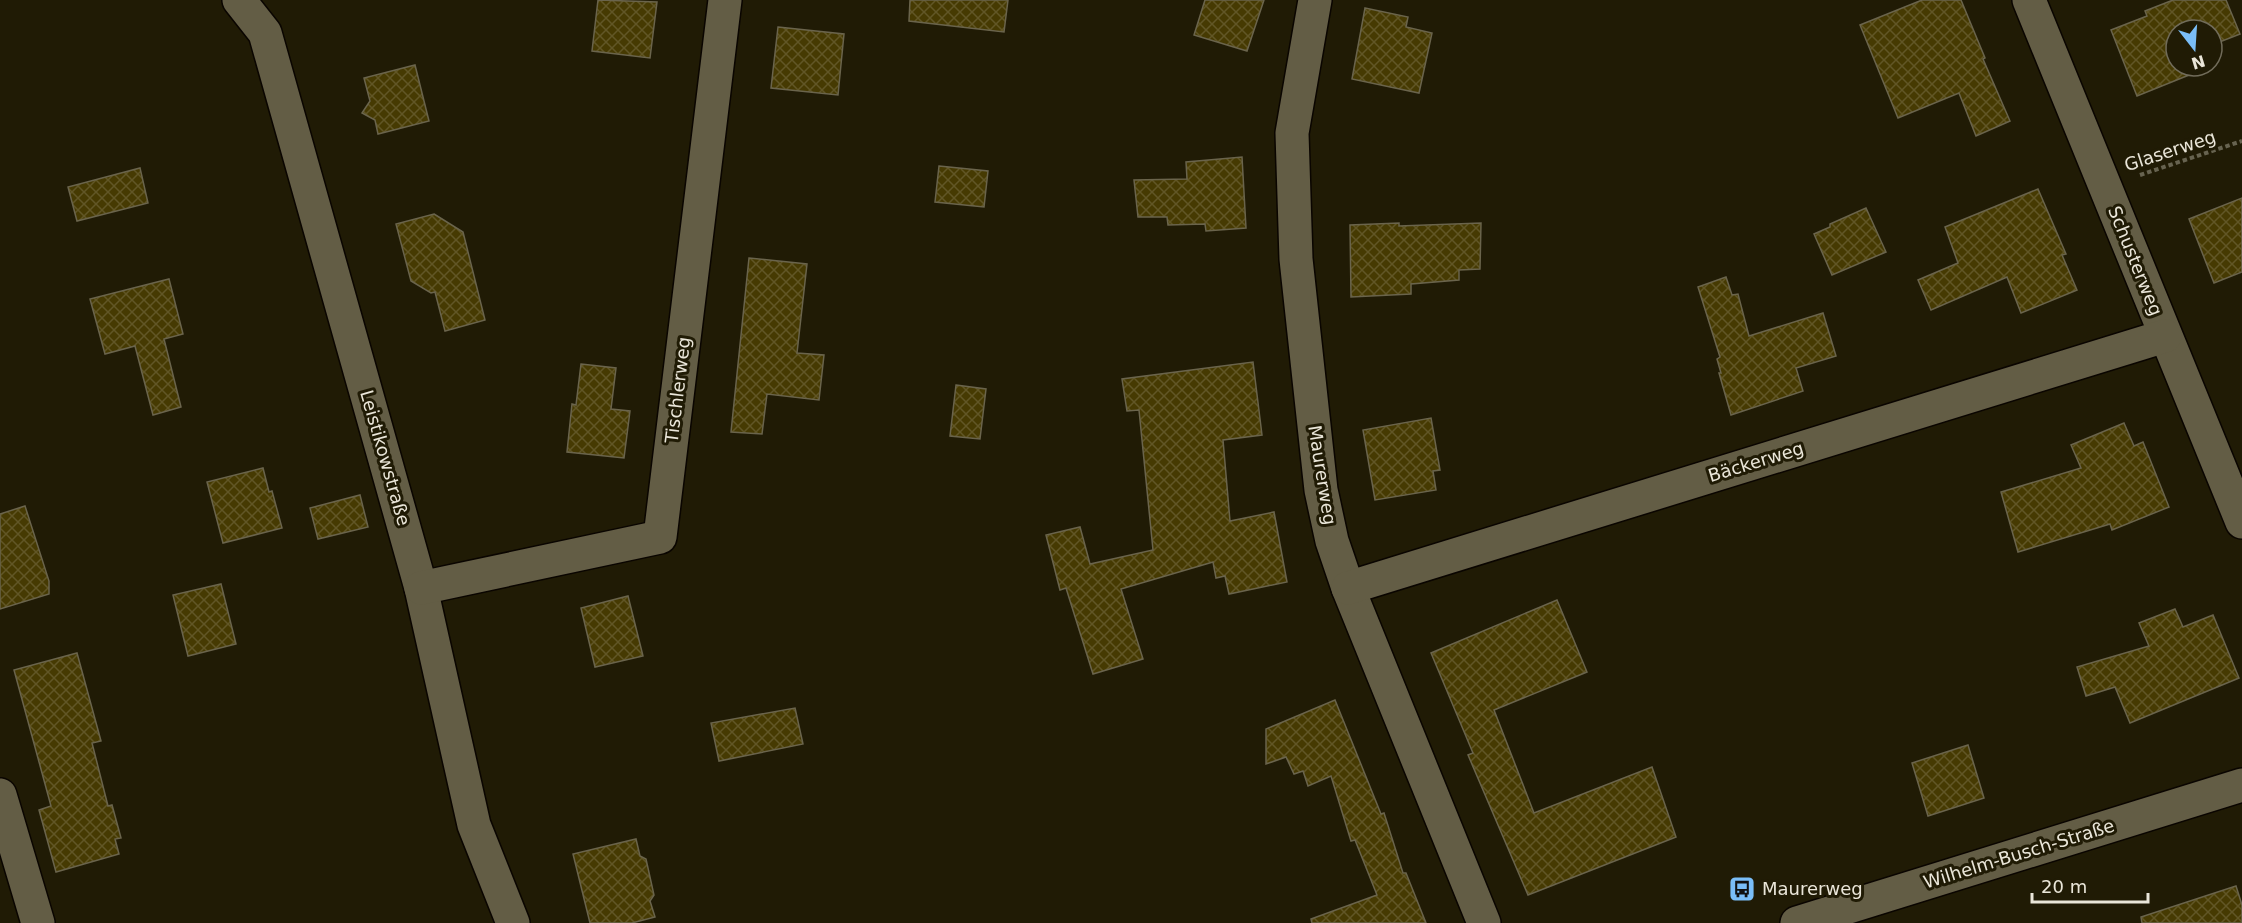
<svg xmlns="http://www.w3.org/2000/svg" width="2242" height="923" viewBox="0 0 2242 923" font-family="'DejaVu Sans',sans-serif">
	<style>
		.building { fill: url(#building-cross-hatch); stroke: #6a644c; stroke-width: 1.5 }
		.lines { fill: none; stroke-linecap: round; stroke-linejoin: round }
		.minor-casing { stroke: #0a0500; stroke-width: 36 }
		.path { stroke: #676350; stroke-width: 4; stroke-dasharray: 4.5 3; stroke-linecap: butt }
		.minor { stroke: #635d45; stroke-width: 33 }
		.labels { text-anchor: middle; stroke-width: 6; stroke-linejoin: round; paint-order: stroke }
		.street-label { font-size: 18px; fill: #eae6d9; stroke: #201b05 }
		.poi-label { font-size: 18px; fill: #eae6d9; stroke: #201b05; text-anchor: start }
	</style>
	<defs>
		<pattern id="building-cross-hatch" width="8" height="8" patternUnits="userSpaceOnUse" patternTransform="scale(1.5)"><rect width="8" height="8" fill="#463a02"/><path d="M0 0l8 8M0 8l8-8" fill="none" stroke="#615626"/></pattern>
	</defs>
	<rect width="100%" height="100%" fill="#201b05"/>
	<!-- building -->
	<g class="building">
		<path d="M598,0L657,2L650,58L592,51Z"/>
		<path d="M910,0H1008L1004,32L909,21Z"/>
		<path d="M1205,0H1264L1247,51L1194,35Z"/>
		<path d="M1922,0H1961L1985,58L1983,59L2010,121L1976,136L1959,93L1898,118L1860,25Z"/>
		<path d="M2173,0H2226L2240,34L2212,45V30H2176V66H2191L2194,73L2137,96L2111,30L2147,16L2145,11Z"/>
		<path d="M1365,8L1408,17L1406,27L1432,33L1419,93L1352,79Z"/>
		<path d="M778,27L844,34L838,95L771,88Z"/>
		<path d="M415,65L429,121L378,134L375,120L362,113L370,101L364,78Z"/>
		<path d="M1242,157L1246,228L1206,231L1205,224L1168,225L1167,217H1138L1134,180L1187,179L1186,162Z"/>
		<path d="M939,166L988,171L984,207L935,202Z"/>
		<path d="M140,168L148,203L77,221L68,187Z"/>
		<path d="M2038,189L2066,254L2062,255L2077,290L2021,313L2007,277L1931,310L1918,280L1958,263L1945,227Z"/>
		<path d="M2242,198V272L2214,283L2189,219Z"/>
		<path d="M1866,208L1886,252L1832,275L1814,234L1830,227V224Z"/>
		<path d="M434,214L463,232L485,320L445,331L435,292L431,293L411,281L396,224Z"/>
		<path d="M1399,223V226L1481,223L1480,269L1459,270V280L1411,284V294L1351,297L1350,225Z"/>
		<path d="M749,258L807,264L797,353L824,355L819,400L767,394L762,434L731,432Z"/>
		<path d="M1726,277L1732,295L1738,294L1749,336L1823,313L1836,356L1796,368L1803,391L1731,415L1719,373H1721L1717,359L1720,357L1698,287Z"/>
		<path d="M169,279L183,334L164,339L181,407L153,415L135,346L105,354L90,299Z"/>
		<path d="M1253,362L1262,435L1223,440L1230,521L1274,512L1287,582L1229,594L1225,576L1216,578L1213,562L1121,589L1143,659L1093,674L1066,588L1060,590L1046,535L1080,527L1090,564L1153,550L1139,410L1127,411L1122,379Z"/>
		<path d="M581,364L616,368L611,409L630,411L624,458L567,452L572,404L576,405Z"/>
		<path d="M956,385L986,389L980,439L950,436Z"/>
		<path d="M1431,418L1440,470L1433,471L1436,490L1375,500L1363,430Z"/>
		<path d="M2124,423L2134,446L2143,442L2169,507L2112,530L2110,524L2018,552L2001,492L2081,468L2071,445Z"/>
		<path d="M263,468L269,492L272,491L282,528L223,543L207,482Z"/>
		<path d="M360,495L368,527L318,539L310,508Z"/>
		<path d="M25,506L49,581V594L0,609V514Z"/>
		<path d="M221,584L236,644L188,656L173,595Z"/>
		<path d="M628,596L643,656L595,667L581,608Z"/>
		<path d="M1557,600L1587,672L1494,710L1534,813L1652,767L1676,837L1528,895L1468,755L1473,753L1431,653Z"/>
		<path d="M2175,609L2183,627L2213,615L2239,678L2130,723L2115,687L2086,696L2077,667L2149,646L2139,623Z"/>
		<path d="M77,653L101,741L92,743L108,806L112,805L121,838L115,839L119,854L56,872L39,810L51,806L14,670Z"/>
		<path d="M1335,700L1381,814L1384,813L1403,873H1406L1426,923H1312L1311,919L1377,895L1355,840L1351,841L1331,776L1308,786L1303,771L1294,774L1286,757L1266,764V729Z"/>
		<path d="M795,708L803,744L719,761L711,723Z"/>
		<path d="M1968,745L1984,798L1928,816L1912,763Z"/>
		<path d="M636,839L640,856L646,859L654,895L650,901L655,917L632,923H590L573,854Z"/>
		<path d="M2236,886L2242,905V923H2142L2141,917Z"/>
	</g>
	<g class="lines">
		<defs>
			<g id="minor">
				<path d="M239,0L265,33L421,588L474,825L513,923"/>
				<path d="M1315,0L1292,133L1296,259L1321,490L1332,541L1348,588L1484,923"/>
				<path d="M2029,0L2242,522"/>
				<path d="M421,588L660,537L725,0"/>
				<path d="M1348,588L2165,336"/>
				<path d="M0,795L38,923"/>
				<path d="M1797,923L2242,785"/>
			</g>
		</defs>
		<!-- minor casing -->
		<use href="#minor" class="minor-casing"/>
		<!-- path -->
		<path class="path" d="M2140,175L2242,141"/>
		<!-- minor -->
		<use href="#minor" class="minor"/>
	</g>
	<!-- icons -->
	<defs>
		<symbol id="bus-square" viewBox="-11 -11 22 22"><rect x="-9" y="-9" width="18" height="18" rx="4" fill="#7abef8" stroke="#201b05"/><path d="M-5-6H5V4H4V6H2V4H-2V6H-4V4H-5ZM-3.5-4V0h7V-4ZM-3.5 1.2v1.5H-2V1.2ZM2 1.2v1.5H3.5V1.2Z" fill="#111"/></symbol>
	</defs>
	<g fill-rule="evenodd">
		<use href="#bus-square" x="1727" y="874" width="30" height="30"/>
	</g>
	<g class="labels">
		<!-- street labels -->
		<g class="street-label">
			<text transform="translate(2170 151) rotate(-18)" y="6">Glaserweg</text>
			<text transform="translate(2135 261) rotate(68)" y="6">Schusterweg</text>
			<text transform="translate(678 390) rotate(-83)" y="6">Tischlerweg</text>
			<text transform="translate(385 458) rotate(74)" y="6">Leistikowstraße</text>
			<text transform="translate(1756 462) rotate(-17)" y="6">Bäckerweg</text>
			<text transform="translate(1322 475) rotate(81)" y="6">Maurerweg</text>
			<text transform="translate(2019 854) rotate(-17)" y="6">Wilhelm-Busch-Straße</text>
		</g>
		<!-- poi labels -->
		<g class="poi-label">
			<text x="1762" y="895">Maurerweg</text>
		</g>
	</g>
	<!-- north arrow -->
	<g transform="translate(2194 48) rotate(163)"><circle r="28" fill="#201b05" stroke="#716c5a" stroke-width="1.5"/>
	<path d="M0-4.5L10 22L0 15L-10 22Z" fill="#7abef8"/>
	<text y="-9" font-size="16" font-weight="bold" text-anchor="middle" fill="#eae6d9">N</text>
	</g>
	<!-- scale -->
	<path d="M2032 893v9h116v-9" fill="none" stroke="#eae6d9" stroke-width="3"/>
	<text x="2041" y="893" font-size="18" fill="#eae6d9" stroke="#201b05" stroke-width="4.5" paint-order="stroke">20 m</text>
</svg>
